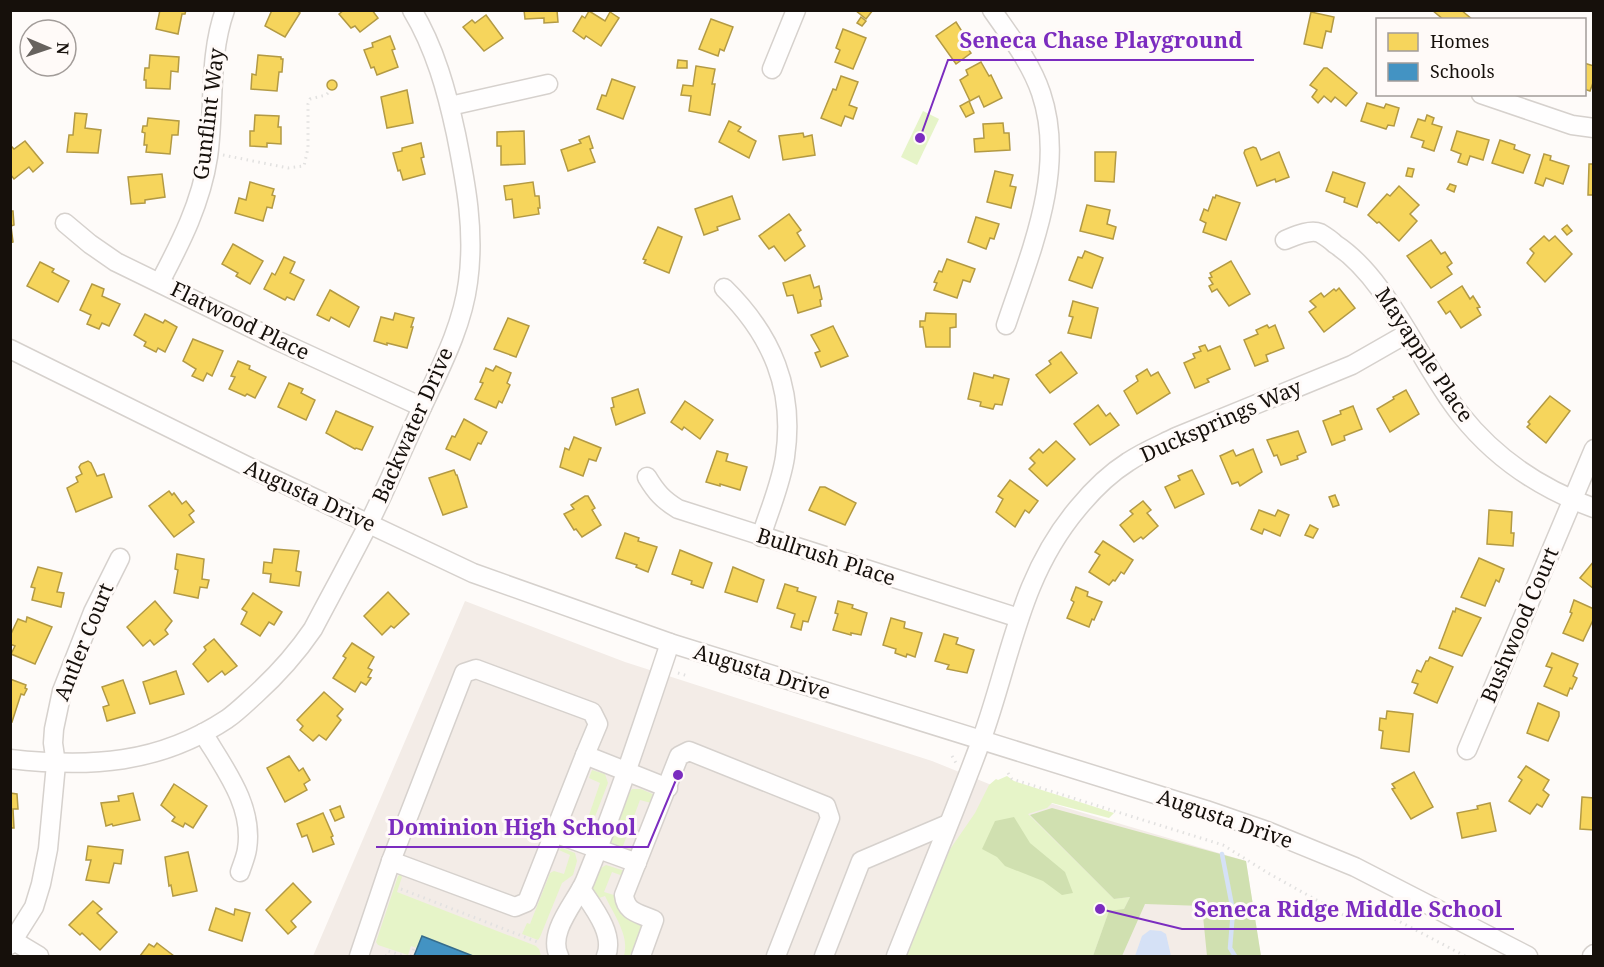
<svg xmlns="http://www.w3.org/2000/svg" width="1604" height="967" viewBox="0 0 1604 967" font-family="'Noto Serif',serif">
	<style>
		.built { fill: #f3ece7 }
		.green { fill: #e6f4c8 }
		.forest { fill: #d0e0b0 }
		.water { fill: #d5e1f6 }
		.homes { fill: #f6d55c; stroke: #b39a44; stroke-width: 1.5 }
		.schools { fill: #4393c3; stroke: #366c8c; stroke-width: 1.5 }
		.lines { fill: none; stroke-linecap: round; stroke-linejoin: round }
		.stream { stroke: #d5e1f6; stroke-width: 4.5 }
		.minor-casing { stroke: #d6d1cd; stroke-width: 21 }
		.path { stroke: #e2e1e0; stroke-width: 3; stroke-dasharray: 1.5 4.5; stroke-linecap: butt }
		.minor { stroke: #fffefe; stroke-width: 18 }
		.labels { text-anchor: middle; stroke-width: 6; stroke-linejoin: round; paint-order: stroke }
		.street-label { font-size: 21px; fill: #16100b; stroke: #fffaf8 }
		.leader { fill: none; stroke: #7b2cbf; stroke-width: 2 }
		.callout-dot { fill: #7b2cbf; stroke: #fffaf8; stroke-width: 2 }
		.callout-label { font-size: 22px; text-anchor: middle; font-weight: bold; fill: #7b2cbf; stroke: #fffaf8; stroke-width: 6; stroke-linejoin: round; paint-order: stroke }
	</style>
	<rect width="100%" height="100%" fill="#fefbf9"/>
	<!-- built -->
	<path class="built" d="M465,601L625,662L932,761L999,788L1246,861L1261,956H313Z"/>
	<!-- green -->
	<g class="green">
		<path d="M923,111L939,119L917,165L901,157Z"/>
		<path d="M592,770L605,774L608,783L589,832L582,837L569,831L568,828L571,826L584,830L600,783L589,778Z"/>
		<path d="M1007,776L1014,781L1114,813L1109,818L1052,803L1047,808L1028,814L1114,899L1130,897L1124,909L1109,912L1093,956H906L944,858L975,813L989,785L996,779L998,780Z"/>
		<path d="M632,789H641L655,795L651,803L640,800L623,846L632,849L633,853L612,847C608,836 624,799 632,789Z"/>
		<path d="M562,848L575,853L577,861L573,875L562,883L540,937L538,940L522,934L527,923L530,924L550,873L554,871L564,874L570,855L559,850Z"/>
		<path d="M606,865L625,871L623,876L612,872L604,892L617,896C616,914 628,919 643,924L630,956H624C630,936 614,915 605,896L599,898L590,893L598,870Z"/>
		<path d="M401,874L402,877L397,892L536,946L539,949L541,956H473L422,937L417,948L411,946L408,955L378,945L376,942L398,876Z"/>
	</g>
	<!-- forest -->
	<g class="forest">
		<path d="M1052,808L1246,861L1261,956H1207L1202,906L1145,904L1122,956H1093L1109,911L1124,909L1130,897L1114,899L1030,815Z"/>
		<path d="M1014,817L1030,843L1065,872L1073,893L1062,895L1043,881L1005,866L997,857L982,849L995,821Z"/>
	</g>
	<!-- water -->
	<path class="water" d="M1150,930L1161,931L1166,934L1171,956H1135L1142,936Z"/>
	<!-- homes -->
	<g class="homes">
		<path d="M160,10H186L185,14H182L178,34L156,29Z"/>
		<path d="M272,10H296L300,13L285,37L265,26Z"/>
		<path d="M344,10H372L378,18L360,32L355,26L351,28L339,14Z"/>
		<path d="M524,10H557L558,22L544,23V18L525,19Z"/>
		<path d="M855,10H873L866,19Z"/>
		<path d="M1432,10H1461L1473,20H1444Z"/>
		<path d="M589,11L605,21L610,12L619,18L601,46L586,36L584,39L573,31L582,16L585,18Z"/>
		<path d="M1311,12L1334,17L1331,32L1326,31L1322,48L1304,44Z"/>
		<path d="M486,15L503,38L484,51L463,27L472,20L475,23Z"/>
		<path d="M861,17L866,21L862,26L857,23Z"/>
		<path d="M711,19L733,27L724,51L720,49L718,56L699,49Z"/>
		<path d="M956,22L963,33L959,36L971,53L956,64L936,36Z"/>
		<path d="M843,29L866,38L853,69L835,62L840,50L836,48Z"/>
		<path d="M390,36L395,49L392,50L398,67L377,75L374,67L371,68L364,50L373,47L372,43Z"/>
		<path d="M150,55L179,57L178,72L171,71L170,89L146,88V80H144L145,68H149Z"/>
		<path d="M258,55L281,57V59H283L282,72H279L277,91L251,89L252,74L256,75Z"/>
		<path d="M678,60L687,61V68H677Z"/>
		<path d="M981,62L989,76L991,75L1002,98L984,107L979,96L970,101L960,80L968,75L966,70Z"/>
		<path d="M1584,63L1594,66V80L1590,91L1584,89Z"/>
		<path d="M696,66L715,69L712,84H715L710,115L689,111L691,96L681,95L683,85L693,86Z"/>
		<path d="M1324,68H1327L1357,93L1346,106L1335,97L1331,102L1324,96L1318,103L1312,97L1317,90L1310,85Z"/>
		<path d="M841,76L858,82L849,105L857,108L853,119L845,116L841,126L821,118L833,89L836,90Z"/>
		<path d="M612,79L635,87L623,119L597,109L602,95L606,96Z"/>
		<circle cx="332" cy="85" r="5"/>
		<path d="M407,90L413,123L387,128L381,97Z"/>
		<path d="M969,101L974,113L966,117L960,106Z"/>
		<path d="M1367,103L1384,108L1386,104L1399,108L1394,126L1388,125L1386,129L1361,121Z"/>
		<path d="M75,113L87,114L85,128L101,130L98,153L67,152L69,135H73Z"/>
		<path d="M255,115L279,116L278,127H281V144L267,143V147L250,146V131H254Z"/>
		<path d="M1427,115L1434,118L1432,124L1442,127L1434,151L1422,147L1424,141L1411,137L1418,119L1425,121Z"/>
		<path d="M148,118L179,121L178,135H172L170,154L146,152L147,145H144L145,133L142,132L143,126H147Z"/>
		<path d="M729,121L741,127L738,131L756,141L749,158L719,142Z"/>
		<path d="M1003,123L1004,133H1009L1010,150L975,152L974,139L984,138L983,124Z"/>
		<path d="M524,131L525,164L501,165V146H497V132Z"/>
		<path d="M1457,131L1489,140L1483,160L1470,156L1467,165L1458,162L1461,154L1451,150Z"/>
		<path d="M803,133L804,137L812,135L815,155L783,160L779,136Z"/>
		<path d="M589,136L593,148L590,149L595,162L568,171L561,150L581,143L579,140Z"/>
		<path d="M1500,140L1515,145L1514,149L1530,155L1523,173L1492,163Z"/>
		<path d="M25,141L43,163L33,172L29,167L14,179L10,174V148L12,147L14,149Z"/>
		<path d="M421,143L424,157L421,158L425,174L403,180L400,170L398,171L393,153L402,151V148Z"/>
		<path d="M1253,147L1256,148L1261,160L1279,152L1289,177L1276,182L1275,179L1257,186L1244,153L1245,150Z"/>
		<path d="M1095,152H1116L1114,182L1095,181Z"/>
		<path d="M1544,154L1551,156L1550,160L1569,166L1563,184L1546,178L1543,186L1535,183Z"/>
		<path d="M1589,164H1594V195H1588Z"/>
		<path d="M1408,168L1414,169L1412,177L1406,176Z"/>
		<path d="M995,171L1013,175L1010,186L1016,187L1011,208L987,202Z"/>
		<path d="M1333,172L1365,183L1357,207L1344,202L1345,198L1326,191Z"/>
		<path d="M162,174L165,197L145,200V203L131,204L128,177Z"/>
		<path d="M250,182L274,189L272,195L275,196L272,208L267,207L263,221L235,213L239,198L246,200Z"/>
		<path d="M533,182L535,196H539L540,208H538L539,214L514,218L512,199L506,200L504,186Z"/>
		<path d="M1450,184L1456,186L1454,192L1447,189Z"/>
		<path d="M1399,186L1419,205L1410,214L1417,221L1399,241L1379,222L1377,223L1368,215L1387,194L1390,196Z"/>
		<path d="M1216,195L1240,203L1226,240L1203,232L1206,223L1200,220L1204,209L1208,211L1213,197L1215,198Z"/>
		<path d="M732,196L740,219L717,227L718,230L704,235L695,209Z"/>
		<path d="M1087,205L1110,210L1107,224L1116,227L1113,239L1080,231Z"/>
		<path d="M10,211H13L14,225L11,226L13,242L10,243Z"/>
		<path d="M789,214L801,230L797,233L805,246L785,261L774,246L769,249L759,236Z"/>
		<path d="M976,217L999,224L994,239L990,238L986,249L968,242Z"/>
		<path d="M1567,225L1572,231L1567,235L1562,229Z"/>
		<path d="M658,227L682,237L669,273L644,263L646,260L643,259Z"/>
		<path d="M1544,236L1549,241L1555,236L1572,254L1545,282L1527,263L1534,253L1530,249Z"/>
		<path d="M1431,240L1441,254L1445,252L1452,263L1447,267L1452,274L1431,288L1407,256Z"/>
		<path d="M233,244L263,261L250,284L236,276L238,273L222,264Z"/>
		<path d="M1085,251L1103,258L1092,288L1069,280L1078,257L1082,258Z"/>
		<path d="M284,257L295,262L290,273L304,280L294,300L287,297L285,300L264,289L272,273L275,275Z"/>
		<path d="M947,259L975,269L970,282L963,280L957,298L934,290L937,283L934,282L939,271L942,272Z"/>
		<path d="M1231,261L1250,294L1229,306L1217,289L1212,292L1209,286L1213,284L1209,278L1212,277L1210,273Z"/>
		<path d="M40,262L54,269L52,272L69,281L58,302L27,286Z"/>
		<path d="M810,275L814,288L819,286L822,299L820,300L821,306L798,313L793,295L787,296L783,283Z"/>
		<path d="M92,284L104,289L102,296L120,304L109,326L102,323L99,329L87,324L91,315L80,310Z"/>
		<path d="M1462,286L1470,299L1473,296L1480,307L1477,308L1481,315L1461,328L1450,311L1446,314L1438,302Z"/>
		<path d="M1339,288L1355,308L1324,332L1309,312L1316,307L1310,301L1321,293L1324,297L1334,289L1336,291Z"/>
		<path d="M330,290L359,307L349,327L331,317L329,321L317,315Z"/>
		<path d="M1073,301L1098,308L1091,338L1068,333L1073,317L1069,316Z"/>
		<path d="M395,313L414,318L411,327H413L407,348L387,343V345L374,341L381,317L393,320Z"/>
		<path d="M926,313L956,314V327L950,328V347H926L923,327H920V321H925Z"/>
		<path d="M145,314L163,323L165,320L177,327L165,352L158,348L156,352L144,346L146,342L134,335Z"/>
		<path d="M508,318L529,326L516,357L494,349Z"/>
		<path d="M1267,325L1269,328L1275,325L1284,348L1266,355L1268,361L1255,366L1244,340L1258,334L1256,330Z"/>
		<path d="M833,326L848,356L821,367L815,353L820,351L811,335Z"/>
		<path d="M193,339L223,351L212,376L207,373L203,381L192,376L196,369L183,361Z"/>
		<path d="M1205,345L1208,351L1220,346L1230,369L1207,379L1209,382L1195,388L1184,363L1195,358L1193,354L1201,351L1199,347Z"/>
		<path d="M1061,352L1077,373L1050,393L1036,375L1051,364L1049,361Z"/>
		<path d="M238,361L250,366L249,369L266,377L255,398L247,394L245,396L229,389L235,377L231,376Z"/>
		<path d="M496,366L511,373L507,383L510,385L502,403L499,401L496,408L475,399L483,383L480,382L486,368L493,371Z"/>
		<path d="M1147,369L1151,376L1158,372L1170,393L1137,414L1124,391L1138,381L1136,376Z"/>
		<path d="M974,373L993,378L994,375L1009,379L1002,405L995,404L993,409L980,406L981,402L968,399Z"/>
		<path d="M289,383L303,389L301,393L315,400L306,420L278,407Z"/>
		<path d="M638,389L645,413L616,425L611,408L614,407L612,398Z"/>
		<path d="M1406,390L1419,414L1390,432L1377,409L1394,399L1393,397Z"/>
		<path d="M1550,396L1570,411L1546,443L1527,427L1530,424L1528,422Z"/>
		<path d="M685,401L713,420L700,439L684,427L682,430L671,422Z"/>
		<path d="M1098,405L1106,416L1110,413L1119,425L1090,445L1074,424Z"/>
		<path d="M1353,406L1362,429L1344,436L1345,440L1332,445L1323,421L1341,414L1340,411Z"/>
		<path d="M336,411L373,427L362,450L356,448L355,449L326,433Z"/>
		<path d="M464,419L487,432L481,444L478,443L470,460L446,449L452,436L455,437Z"/>
		<path d="M1298,431L1306,452L1297,456L1298,459L1281,465L1277,455L1274,456L1267,440Z"/>
		<path d="M574,437L601,448L596,461L589,459L583,476L560,467L565,448L569,450Z"/>
		<path d="M1056,441L1075,459L1047,486L1029,469L1035,463L1030,458L1039,449L1043,453Z"/>
		<path d="M1253,449L1262,472L1240,486L1238,482L1232,484L1220,456L1233,450L1236,456Z"/>
		<path d="M717,451L728,454L726,461L747,467L740,490L720,484V486L706,482Z"/>
		<path d="M88,461L91,463L97,476L104,474L112,497L76,512L67,488L78,482L76,477L82,474L79,467L81,464Z"/>
		<path d="M454,470L456,475H457L467,507L443,515L429,478Z"/>
		<path d="M1192,470L1204,494L1175,508L1165,487L1180,480L1178,476Z"/>
		<path d="M1010,480L1038,501L1029,513L1025,510L1015,527L996,512L1003,499L998,496Z"/>
		<path d="M820,487H825L856,503L845,525L809,510Z"/>
		<path d="M169,491L172,495L174,493L182,504L186,501L194,511L189,515L194,522L174,537L149,506Z"/>
		<path d="M1335,495L1339,505L1333,507L1329,497Z"/>
		<path d="M585,496H588L595,508L592,510L601,525L582,537L576,529L574,530L564,514L574,509L571,505Z"/>
		<path d="M1143,501L1151,510L1147,513L1158,526L1143,539L1141,537L1134,542L1120,525L1133,514L1130,511Z"/>
		<path d="M1259,510L1275,516L1278,510L1289,515L1280,536L1264,529L1262,534L1251,529Z"/>
		<path d="M1489,510L1512,512L1511,533H1514L1513,546L1487,544Z"/>
		<path d="M1310,525L1318,529L1313,538L1305,535Z"/>
		<path d="M625,533L639,538L638,541L657,547L648,572L636,567L637,565L616,558Z"/>
		<path d="M1103,541L1133,560L1124,574L1121,572L1115,581L1113,580L1109,585L1089,572L1100,555L1095,552Z"/>
		<path d="M274,549L299,551L296,571L301,572L299,586L270,582L271,574L263,573L264,562L272,563Z"/>
		<path d="M680,550L712,563L703,588L691,584L692,581L672,574Z"/>
		<path d="M177,554L204,559L202,579L209,580L207,588L200,587L198,598L174,593L178,570L175,569Z"/>
		<path d="M1479,558L1504,569L1499,582L1496,580L1485,606L1461,597Z"/>
		<path d="M1594,561V589L1580,578Z"/>
		<path d="M38,567L62,573L57,592L64,593L61,607L32,600L35,588L31,587Z"/>
		<path d="M733,567L764,580L757,602L725,592Z"/>
		<path d="M785,584L798,588L797,591L816,597L808,622L803,621L801,630L791,627L795,614L777,608Z"/>
		<path d="M1076,587L1088,592L1087,596L1102,602L1094,620L1092,619L1089,627L1067,618L1074,602L1071,600Z"/>
		<path d="M388,592L409,614L394,628L391,626L382,635L364,616Z"/>
		<path d="M253,593L282,612L274,625L269,622L260,636L241,624L247,612L242,609Z"/>
		<path d="M1574,600L1594,609V618L1583,641L1563,633L1572,613L1570,612Z"/>
		<path d="M155,601L172,621L165,630L168,634L154,645L150,640L143,646L127,627Z"/>
		<path d="M838,601L853,605L852,608L867,613L861,635L851,633V635L833,630L838,614L835,613Z"/>
		<path d="M1456,608L1481,618L1462,656L1439,648L1453,611L1455,612Z"/>
		<path d="M27,617L52,627L35,664L11,654L15,646L10,644V636L18,619L26,622Z"/>
		<path d="M891,618L905,622L904,628L922,633L915,657L907,654L906,657L895,653L896,649L883,645Z"/>
		<path d="M944,634L958,638L956,644L974,650L967,673L947,669L949,665L935,661Z"/>
		<path d="M214,639L237,666L225,675L222,671L208,682L193,664L206,650L204,647Z"/>
		<path d="M352,643L374,657L368,668L372,670L368,677L371,678L366,685L361,682L355,692L333,678L346,658L343,656Z"/>
		<path d="M1552,653L1578,664L1573,676L1577,678L1572,689L1570,688L1567,696L1544,686L1552,668L1546,666Z"/>
		<path d="M1430,657L1453,667L1437,703L1414,693L1418,684L1412,682L1417,670L1421,672L1426,661H1428Z"/>
		<path d="M176,671L184,694L150,704L143,682Z"/>
		<path d="M10,679L26,685L25,688L27,689L24,695L21,694L12,722L10,721Z"/>
		<path d="M123,680L135,713L107,721L103,707L109,705L102,687Z"/>
		<path d="M324,692L343,709L337,716L341,720L326,740L319,735L313,741L300,730L303,726L297,720Z"/>
		<path d="M1538,703L1559,712V716L1548,741L1527,733Z"/>
		<path d="M1387,711L1413,714L1409,752L1381,748L1383,731L1379,730L1380,718L1386,719Z"/>
		<path d="M289,756L299,771L303,768L310,780L304,784L307,790L285,802L267,768Z"/>
		<path d="M1526,766L1549,780L1543,790L1549,795L1542,807L1537,804L1530,814L1509,801L1522,780L1518,777Z"/>
		<path d="M1414,772L1433,807L1411,819L1392,789L1395,788L1392,784Z"/>
		<path d="M174,784L207,806L193,828L185,823L183,827L172,821L175,817L161,805Z"/>
		<path d="M10,793L17,794L18,809H13L14,828H10Z"/>
		<path d="M133,793L140,820L113,826L112,824L106,826L101,803L119,801L118,796Z"/>
		<path d="M1582,797L1594,798V830L1580,829Z"/>
		<path d="M1490,803L1496,831L1462,838L1457,813L1478,809L1477,806Z"/>
		<path d="M340,806L344,817L335,821L330,810Z"/>
		<path d="M323,813L333,836L331,837L334,844L313,852L307,835L302,837L297,824Z"/>
		<path d="M88,846L123,850L121,864L114,863L109,883L86,880L91,860H86Z"/>
		<path d="M188,852L197,891L173,896L171,885L169,886L165,857Z"/>
		<path d="M293,883L311,902L291,921L296,927L288,934L266,910Z"/>
		<path d="M93,901L102,909L97,913L117,932L100,950L82,933L80,935L69,925Z"/>
		<path d="M216,908L234,915L235,909L250,913L242,941L209,930Z"/>
		<path d="M157,943L174,956H140L149,944L154,947Z"/>
	</g>
	<!-- schools -->
	<path class="schools" d="M422,936L473,956H414Z"/>
	<g class="lines">
		<!-- stream -->
		<path class="stream" d="M1222,854L1233,911L1230,948L1235,956"/>
		<defs>
			<g id="minor">
				<path d="M992,10C1010,36 1031,63 1041,93C1067,170 1030,253 1006,325"/>
				<path d="M772,69L796,10"/>
				<path d="M1481,94L1572,125L1594,128"/>
				<path d="M450,106L548,84"/>
				<path d="M65,223L90,244L116,262L274,339L422,407"/>
				<path d="M1285,240C1295,236 1310,229 1320,233C1325,236 1331,240 1335,244C1389,279 1420,364 1461,415C1496,459 1541,489 1594,508"/>
				<path d="M160,282C181,242 201,203 208,157C215,109 208,57 225,10"/>
				<path d="M724,288C772,335 795,389 785,457C781,484 769,511 761,537"/>
				<path d="M10,349L257,471L473,573L670,643L1206,810L1267,831L1355,867L1528,956"/>
				<path d="M647,477C656,492 663,500 678,509L1019,618"/>
				<path d="M203,733C224,768 254,806 247,849C246,857 242,865 240,872"/>
				<path d="M1467,750L1594,449"/>
				<path d="M10,759C90,768 159,764 227,719C237,712 246,703 255,695C277,675 296,654 313,629C331,595 350,560 368,525C386,489 402,451 419,414C438,372 462,329 468,282C475,231 466,184 456,134C447,92 435,48 412,10"/>
				<path d="M554,833L637,863"/>
				<path d="M391,861L515,907L527,902L585,755"/>
				<path d="M581,889C593,907 615,934 606,956"/>
				<path d="M14,941L39,956"/>
				<path d="M10,945L34,907L41,884L48,849L56,764L53,743L54,729L62,691L93,612L120,558"/>
				<path d="M359,956L391,861L464,673L476,669L592,712L598,724L585,755L668,788"/>
				<path d="M559,956C547,932 576,902 585,881C617,803 643,723 670,643"/>
				<path d="M641,956L654,920C639,913 626,913 624,895L679,756L689,751L826,806L830,818L776,956"/>
				<path d="M824,956L861,861L948,824"/>
				<path d="M896,956C924,885 954,814 981,741C1011,659 1019,578 1078,508C1092,491 1109,474 1128,462C1143,452 1160,445 1176,437L1352,365L1408,333"/>
				<path d="M1592,956L1594,954"/>
			</g>
		</defs>
		<!-- minor casing -->
		<use href="#minor" class="minor-casing"/>
		<!-- path -->
		<g class="path">
			<path d="M223,155L288,168L304,166L308,148V104L310,99L326,95L330,91"/>
			<path d="M678,673L688,676"/>
			<path d="M952,756L956,763"/>
			<path d="M1008,773L1012,779L1223,845L1268,873L1347,917L1359,919L1374,908L1465,956"/>
			<path d="M401,889L540,943"/>
			<path d="M386,956L388,951L404,956"/>
			<path d="M411,956L414,949"/>
		</g>
		<!-- minor -->
		<use href="#minor" class="minor"/>
	</g>
	<g class="labels">
		<!-- street labels -->
		<g class="street-label">
			<text transform="translate(209 114) rotate(-83)" y="7">Gunflint Way</text>
			<text transform="translate(240 321) rotate(26)" y="7">Flatwood Place</text>
			<text transform="translate(1424 355) rotate(56)" y="7">Mayapple Place</text>
			<text transform="translate(1221 421) rotate(-24)" y="7">Ducksprings Way</text>
			<text transform="translate(413 425) rotate(-66)" y="7">Backwater Drive</text>
			<text transform="translate(310 496) rotate(25)" y="7">Augusta Drive</text>
			<text transform="translate(826 557) rotate(18)" y="7">Bullrush Place</text>
			<text transform="translate(1520 625) rotate(-67)" y="7">Bushwood Court</text>
			<text transform="translate(84 642) rotate(-68)" y="7">Antler Court</text>
			<text transform="translate(762 672) rotate(17)" y="7">Augusta Drive</text>
			<text transform="translate(1225 819) rotate(19)" y="7">Augusta Drive</text>
		</g>
	</g>
	<!-- callouts -->
	<path class="leader" d="M920 138L948 60H1254M678 775L648 847H376M1100 909L1182 929H1514"/>
	<g class="callout-dot">
		<circle cx="920" cy="138" r="6"/>
		<circle cx="678" cy="775" r="6"/>
		<circle cx="1100" cy="909" r="6"/>
	</g>
	<g class="callout-label">
		<text x="1101" y="48">Seneca Chase Playground</text>
		<text x="512" y="835">Dominion High School</text>
		<text x="1348" y="917">Seneca Ridge Middle School</text>
	</g>
	<!-- border -->
	<rect width="1604" height="967" fill="none" stroke="#16100b" stroke-width="24"/>
	<!-- legend -->
	<rect x="1376" y="18" width="210" height="78" fill="#fffaf8" stroke="#a29c99" stroke-width="1.5"/>
	<rect x="1388" y="33" width="30" height="18" fill="#f6d55c" stroke="#a29c99" stroke-width="1.5"/>
	<text x="1430" y="48" font-size="18" fill="#16100b">Homes</text>
	<rect x="1388" y="63" width="30" height="18" fill="#4393c3" stroke="#a29c99" stroke-width="1.5"/>
	<text x="1430" y="78" font-size="18" fill="#16100b">Schools</text>
	<!-- north arrow -->
	<g transform="translate(48 48) rotate(92)"><circle r="28" fill="#fffaf8" stroke="#a29c99" stroke-width="1.5"/>
	<path d="M0-4.5L10 22L0 15L-10 22Z" fill="#67625e"/>
	<text y="-9" font-size="16" font-weight="bold" text-anchor="middle" fill="#16100b">N</text>
	</g>
</svg>
